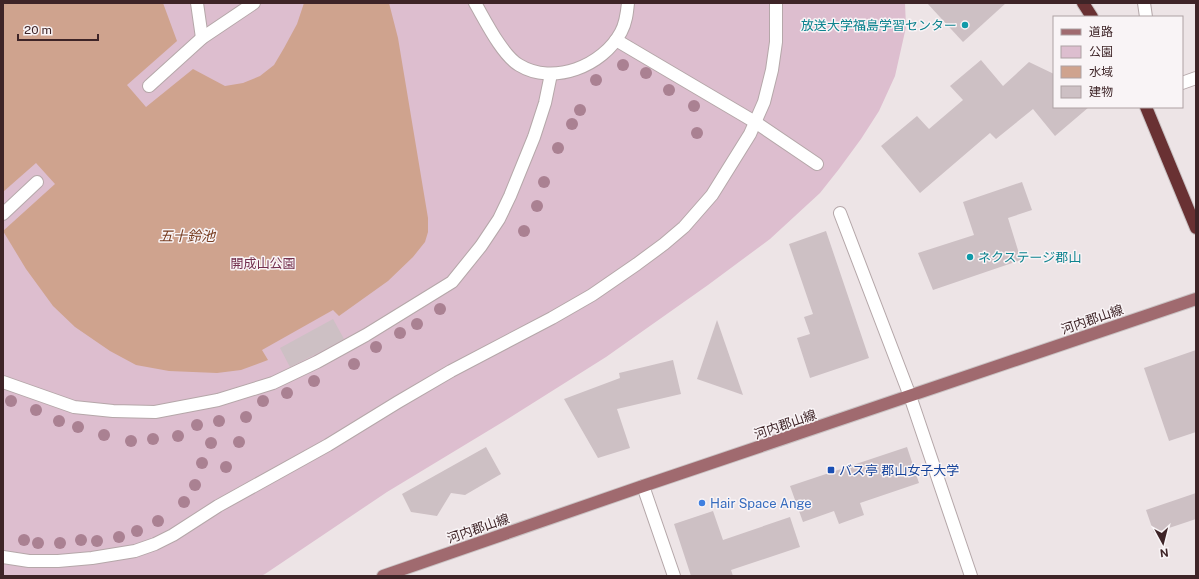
<svg xmlns="http://www.w3.org/2000/svg" width="1199" height="579" viewBox="0 0 1199 579" font-family="'Public Sans','Noto Sans JP',sans-serif">
	<style>
		.green { fill: #ddbecf }
		.water { fill: #cfa38e }
		.building { fill: #cdc0c4 }
		.lines { fill: none; stroke-linecap: round; stroke-linejoin: round }
		.minor-casing { stroke: #b5a7a9; stroke-width: 14 }
		.major-casing { stroke: #c9c2c3; stroke-width: 14 }
		.highway-casing { stroke: #c9c2c3; stroke-width: 14 }
		.minor { stroke: #fff; stroke-width: 12 }
		.major { stroke: #a06a6f; stroke-width: 12 }
		.highway { stroke: #693133; stroke-width: 12 }
		.tree { fill: #aa8192 }
		.culture-dot { fill: #0f9aa8; stroke: #f9f4f6; stroke-width: 1.5 }
		.transit-dot { fill: #1a4fb4; stroke: #f9f4f6; stroke-width: 1.5 }
		.shop-dot { fill: #3f7fe0; stroke: #f9f4f6; stroke-width: 1.5 }
		.labels { text-anchor: middle; stroke-width: 3; stroke-linejoin: round; paint-order: stroke }
		.culture-label { font-size: 13px; fill: #0d838f; stroke: #f9f4f6; text-anchor: end }
		.park-label { font-size: 13px; fill: #73304e; stroke: #f9f4f6 }
		.street-label { font-size: 13px; fill: #3e2427; stroke: #f9f4f6 }
		.transit-label { font-size: 13px; fill: #164399; stroke: #f9f4f6; text-anchor: start }
		.shop-label { font-size: 13px; fill: #366cbe; stroke: #f9f4f6; text-anchor: start }
		.water-label { font-size: 14px; font-style: italic; fill: #783d20; stroke: #f9f4f6 }
	</style>
	<rect width="100%" height="100%" fill="#ede4e6"/>
	<!-- green -->
	<path class="green" d="M3,3H905L906,27L895,76L879,111L861,139L839,169L820,193L770,239L708,285L606,357L506,420L387,492L265,574L261,576H3Z"/>
	<!-- water -->
	<path class="water" d="M3,3H163L177,41L127,85L146,107L193,69L225,86L243,83L260,76L274,65L284,48L297,24L304,3H389L398,38L428,218V232L425,242L413,257L388,281L339,316L333,310L262,350L268,360L241,370L217,373L169,371L136,365L110,351L75,327L53,306L26,269L3,231L55,184L36,163L3,192Z"/>
	<!-- building -->
	<g class="building">
		<path d="M927,3H1006L963,42Z"/>
		<path d="M981,60L1003,86L1029,62L1054,74V107H1089L1055,136L1033,109L996,139L990,133L920,193L881,146L917,116L929,129L963,100L950,86Z"/>
		<path d="M1022,182L1032,210L1008,218L1021,260L933,290L918,253L974,235L963,202Z"/>
		<path d="M826,231L869,358L810,378L797,338L810,334L804,317L813,314L789,244Z"/>
		<path d="M333,319L344,339L314,355L290,367L280,348Z"/>
		<path d="M717,320L743,395L697,379Z"/>
		<path d="M1196,350V432L1169,441L1144,368Z"/>
		<path d="M673,360L681,394L617,409L630,448L598,458L564,399L620,378L619,373Z"/>
		<path d="M486,447L501,474L465,495L451,493L437,516L411,512L402,494Z"/>
		<path d="M907,447L919,483L860,503L864,515L839,524L834,511L803,522L790,486Z"/>
		<path d="M1196,493V519L1154,533L1146,510Z"/>
		<path d="M713,511L723,540L790,517L800,547L731,570L733,576H691L674,524Z"/>
	</g>
	<g class="lines">
		<defs>
			<g id="minor">
				<path d="M197,3L202,38"/>
				<path d="M475,3C485,20 502,55 519,65C553,86 603,66 621,32C626,23 627,13 628,3"/>
				<path d="M1144,3L1146,17"/>
				<path d="M616,40L755,122L817,164"/>
				<path d="M1182,83L1196,78"/>
				<path d="M149,86L202,38L254,3"/>
				<path d="M840,213L910,396L971,576"/>
				<path d="M3,214L37,182"/>
				<path d="M3,382L74,407L113,411L155,412L218,400L273,383L317,362L366,335L452,282L481,246L499,219L510,196L534,137L545,103L551,74"/>
				<path d="M643,486L674,576"/>
				<path d="M3,557L29,561H58L92,558L135,551L155,544L173,535L218,506L328,445L398,402L451,371L552,318L592,295L637,264L664,244L684,227L712,195L750,134L764,102L772,70L776,42V3"/>
			</g>
			<path id="major" d="M383,576L643,486L1196,299"/>
			<g id="highway">
				<path d="M1083,3L1092,17"/>
				<path d="M1146,107L1196,228"/>
			</g>
		</defs>
		<!-- minor casing -->
		<use href="#minor" class="minor-casing"/>
		<!-- major casing -->
		<use href="#major" class="major-casing"/>
		<!-- highway casing -->
		<use href="#highway" class="highway-casing"/>
		<!-- minor -->
		<use href="#minor" class="minor"/>
		<!-- major -->
		<use href="#major" class="major"/>
		<!-- highway -->
		<use href="#highway" class="highway"/>
	</g>
	<!-- trees -->
	<g class="tree">
		<circle cx="623" cy="65" r="6"/>
		<circle cx="646" cy="73" r="6"/>
		<circle cx="596" cy="80" r="6"/>
		<circle cx="669" cy="90" r="6"/>
		<circle cx="694" cy="106" r="6"/>
		<circle cx="580" cy="110" r="6"/>
		<circle cx="572" cy="124" r="6"/>
		<circle cx="697" cy="133" r="6"/>
		<circle cx="558" cy="148" r="6"/>
		<circle cx="544" cy="182" r="6"/>
		<circle cx="537" cy="206" r="6"/>
		<circle cx="524" cy="231" r="6"/>
		<circle cx="440" cy="309" r="6"/>
		<circle cx="417" cy="324" r="6"/>
		<circle cx="400" cy="333" r="6"/>
		<circle cx="376" cy="347" r="6"/>
		<circle cx="354" cy="364" r="6"/>
		<circle cx="314" cy="381" r="6"/>
		<circle cx="287" cy="393" r="6"/>
		<circle cx="11" cy="401" r="6"/>
		<circle cx="263" cy="401" r="6"/>
		<circle cx="36" cy="410" r="6"/>
		<circle cx="246" cy="417" r="6"/>
		<circle cx="59" cy="421" r="6"/>
		<circle cx="219" cy="421" r="6"/>
		<circle cx="197" cy="425" r="6"/>
		<circle cx="78" cy="427" r="6"/>
		<circle cx="104" cy="435" r="6"/>
		<circle cx="178" cy="436" r="6"/>
		<circle cx="153" cy="439" r="6"/>
		<circle cx="131" cy="441" r="6"/>
		<circle cx="239" cy="442" r="6"/>
		<circle cx="211" cy="443" r="6"/>
		<circle cx="202" cy="463" r="6"/>
		<circle cx="226" cy="467" r="6"/>
		<circle cx="195" cy="485" r="6"/>
		<circle cx="184" cy="502" r="6"/>
		<circle cx="158" cy="521" r="6"/>
		<circle cx="137" cy="531" r="6"/>
		<circle cx="119" cy="537" r="6"/>
		<circle cx="24" cy="540" r="6"/>
		<circle cx="81" cy="540" r="6"/>
		<circle cx="97" cy="541" r="6"/>
		<circle cx="38" cy="543" r="6"/>
		<circle cx="60" cy="543" r="6"/>
	</g>
	<!-- markers -->
	<g class="culture-dot">
		<circle cx="965" cy="25" r="4"/>
		<circle cx="970" cy="257" r="4"/>
	</g>
	<rect class="transit-dot" x="827" y="466" width="8" height="8" rx="2"/>
	<circle class="shop-dot" cx="702" cy="503" r="4"/>
	<g class="labels">
		<!-- culture labels -->
		<g class="culture-label">
			<text x="957" y="30">放送大学福島学習センター</text>
			<text x="978" y="262" text-anchor="start">ネクステージ郡山</text>
		</g>
		<!-- park labels -->
		<g class="park-label">
			<text x="263" y="268">開成山公園</text>
		</g>
		<!-- street labels -->
		<g class="street-label">
			<text transform="translate(1092 319) rotate(-19)" y="5">河内郡山線</text>
			<text transform="translate(785 424) rotate(-19)" y="5">河内郡山線</text>
			<text transform="translate(478 528) rotate(-19)" y="5">河内郡山線</text>
		</g>
		<!-- transit labels -->
		<g class="transit-label">
			<text x="839" y="475">バス亭 郡山女子大学</text>
		</g>
		<!-- shop labels -->
		<g class="shop-label">
			<text x="710" y="508">Hair Space Ange</text>
		</g>
		<!-- water labels -->
		<g class="water-label">
			<text x="187" y="241">五十鈴池</text>
		</g>
	</g>
	<!-- border -->
	<rect width="1199" height="579" fill="none" stroke="#3e2427" stroke-width="8"/>
	<!-- legend -->
	<rect x="1053" y="16" width="130" height="92" fill="#f9f4f6" stroke="#aea1a3"/>
	<rect x="1061" y="29" width="20" height="6" fill="#a06a6f" stroke="#aea1a3"/>
	<text x="1089" y="36" font-size="12" fill="#3e2427">道路</text>
	<rect x="1061" y="46" width="20" height="12" fill="#ddbecf" stroke="#aea1a3"/>
	<text x="1089" y="56" font-size="12" fill="#3e2427">公園</text>
	<rect x="1061" y="66" width="20" height="12" fill="#cfa38e" stroke="#aea1a3"/>
	<text x="1089" y="76" font-size="12" fill="#3e2427">水域</text>
	<rect x="1061" y="86" width="20" height="12" fill="#cdc0c4" stroke="#aea1a3"/>
	<text x="1089" y="96" font-size="12" fill="#3e2427">建物</text>
	<!-- north arrow -->
	<g transform="translate(1163 543) rotate(173)" stroke="#f9f4f6" stroke-width="3" paint-order="stroke">
	<path d="M0-3L7 15L0 10L-7 15Z" fill="#3e2427"/>
	<text y="-6" font-size="11" font-weight="bold" text-anchor="middle" fill="#3e2427">N</text>
	</g>
	<!-- scale -->
	<path d="M18 34v6h80v-6" fill="none" stroke="#3e2427" stroke-width="2"/>
	<text x="24" y="34" font-size="12" fill="#3e2427" stroke="#f9f4f6" stroke-width="3" paint-order="stroke">20 m</text>
</svg>
